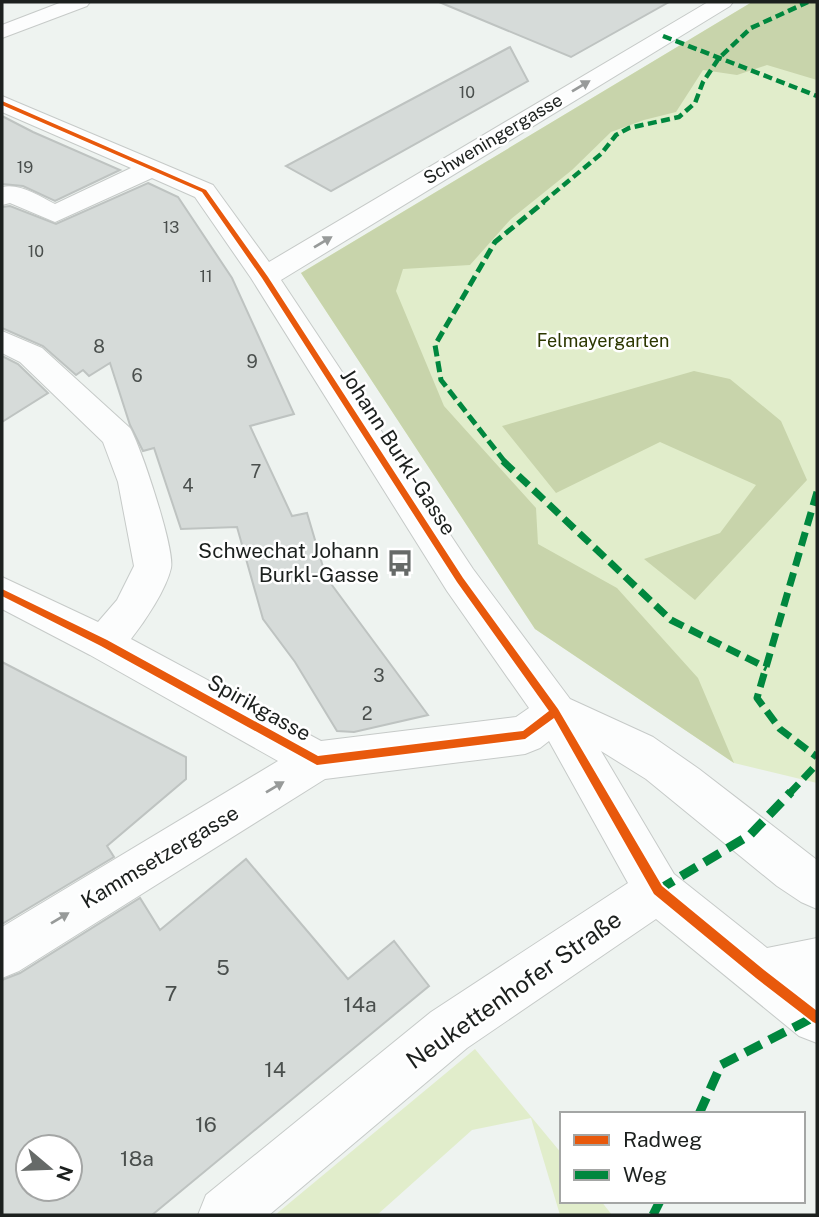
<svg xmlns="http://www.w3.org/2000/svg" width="819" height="1217" viewBox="0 0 819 1217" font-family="'Public Sans',sans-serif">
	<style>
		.green { fill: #e1edcb }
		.forest { fill: #c8d4ab }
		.building { fill: #d6dbd9; stroke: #bec3c1; stroke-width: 2; fill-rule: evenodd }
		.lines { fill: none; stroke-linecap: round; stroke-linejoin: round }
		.minor-casing { stroke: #c6cac8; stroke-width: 2 }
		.minor { fill: #fcfdfd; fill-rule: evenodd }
		.quiet-far3 { stroke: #00873e; stroke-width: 4.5; stroke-dasharray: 9 4.5; stroke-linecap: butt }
		.quiet-far2 { stroke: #00873e; stroke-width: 5; stroke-dasharray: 11 5; stroke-linecap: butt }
		.quiet-far1 { stroke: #00873e; stroke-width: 7; stroke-dasharray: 14 7; stroke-linecap: butt }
		.quiet { stroke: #00873e; stroke-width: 9; stroke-dasharray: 18 9; stroke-linecap: butt }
		.cycleway-casing { stroke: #fff; stroke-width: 4 }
		.cycleway { fill: #e8590c; fill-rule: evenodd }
		.oneway { fill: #979a99 }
		.labels { text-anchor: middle; stroke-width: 5; stroke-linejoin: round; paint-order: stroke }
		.far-number-label { font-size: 16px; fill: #4a4f4d }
		.far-street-label { font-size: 18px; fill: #1c201e; stroke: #fff }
		.far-park-label { font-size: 18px; fill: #2c3700; stroke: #fff }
		.number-label { font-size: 18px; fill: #4a4f4d }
		.street-label { font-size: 21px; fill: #1c201e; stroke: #fff }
		.poi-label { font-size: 21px; fill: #1c201e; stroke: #fff; text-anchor: end }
		.near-number-label { font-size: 21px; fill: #4a4f4d }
		.near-street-label { font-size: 24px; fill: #1c201e; stroke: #fff }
	</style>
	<rect width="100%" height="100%" fill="#eef3f0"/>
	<!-- green -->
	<g class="green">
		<path d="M752,2H817V783L734,763L535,629L301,273Z"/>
		<path d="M475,1049L562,1154V1201H601L612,1215H560L531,1118L472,1130L377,1215H275Z"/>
	</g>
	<!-- forest -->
	<g class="forest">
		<path d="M752,2H817V80L767,65L737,75L703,70L676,112L644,120L611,132L572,170L511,219L470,265L403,269L396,291L444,406L536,508L538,544L617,588L698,678L734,763L535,629L301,273Z"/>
		<path d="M694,371L730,379L781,421L807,480L695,600L644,559L720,533L756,485L660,442L556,493L502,426Z"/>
	</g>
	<!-- building -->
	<g class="building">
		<path d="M439,2H669L571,57Z"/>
		<path d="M510,47L528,81L331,191L286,166Z"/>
		<path d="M2,116L33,132L120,170L55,201L23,186L2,184Z"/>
		<path d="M148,183L178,197L232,278L294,414L250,426L292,516L307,513L326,577L428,715L354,732L337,731L295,662L263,619L237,527L181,529L154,448L143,451L130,425L110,363L89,376L83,370L76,375L43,346L2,328V207L10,206L56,224Z"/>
		<path d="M2,356L18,364L48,393L2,422Z"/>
		<path d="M2,662L186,757V779L107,846L114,857L2,924Z"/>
		<path d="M246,859L348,979L394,941L429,986L152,1215H2V980L20,973L140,898L160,930ZM28,1147H70V1189H28Z"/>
	</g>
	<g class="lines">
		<defs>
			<g id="minor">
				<path d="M62,2H90L87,6L2,38V25Z"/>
				<path d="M708,2H733L730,6L281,280L473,569L570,699L653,737L699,769L817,860V909L801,902L777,886L646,779L601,751L674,874L767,948L817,938V1043L799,1036L656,919L467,1048L269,1215H198L206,1195L431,1012L628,883L549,741L540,748L525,754L325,779L19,971L2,978V927L278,761L90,655L2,609V577L98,622L117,600L134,566L118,482L103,442L20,362L2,353V331L42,348L130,428C141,447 175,549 171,568C166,590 145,621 131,639L321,741L516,717L529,708L447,591L251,278L195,197L152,178L55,222L10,203L2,205V187C20,183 39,196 55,204L131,168L2,112V96L213,185L269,262Z"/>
			</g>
		</defs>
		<!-- minor casing -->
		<use href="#minor" class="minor-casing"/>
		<!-- minor -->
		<use href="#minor" class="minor"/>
		<!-- quiet-far3 -->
		<g class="quiet-far3">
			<path d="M663,36L817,96"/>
			<path d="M542,203L601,154L616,135L629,128L679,117L695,103L703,82L719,58L751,28L808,2"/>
		</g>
		<!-- quiet-far2 -->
		<path class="quiet-far2" d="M505,462L441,380L435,345L495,242L544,202"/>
		<!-- quiet-far1 -->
		<g class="quiet-far1">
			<path d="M503,461L671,620L767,668"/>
			<path d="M817,492L757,698L780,729L817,757"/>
			<path d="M789,794L817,764"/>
		</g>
		<!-- quiet -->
		<g class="quiet">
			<path d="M658,890L750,835L791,792"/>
			<path d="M699,1114L721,1065L816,1016"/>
			<path d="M653,1215L660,1201"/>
		</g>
		<defs>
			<path id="cycleway" d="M2,101L206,190L268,277L463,578L558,709L662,886L764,970L817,1011V1024L813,1022L756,978L654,894L554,718L525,739L317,765L101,646L2,596V589L107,640L318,756L523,731L549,711L457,582L262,278L202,192L2,105Z"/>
		</defs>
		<!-- cycleway casing -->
		<use href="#cycleway" class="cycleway-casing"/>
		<!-- cycleway -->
		<use href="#cycleway" class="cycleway"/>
	</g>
	<!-- one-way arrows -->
	<defs><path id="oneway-solid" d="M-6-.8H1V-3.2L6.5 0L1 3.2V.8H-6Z" transform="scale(1.75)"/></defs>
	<g class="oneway">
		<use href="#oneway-solid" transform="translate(581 86) rotate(-31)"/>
		<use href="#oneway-solid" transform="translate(323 242) rotate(-31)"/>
		<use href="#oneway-solid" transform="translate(275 787) rotate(-31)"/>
		<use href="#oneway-solid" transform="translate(60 918) rotate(-31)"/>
	</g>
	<!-- icons -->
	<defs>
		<symbol id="bus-bare" viewBox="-9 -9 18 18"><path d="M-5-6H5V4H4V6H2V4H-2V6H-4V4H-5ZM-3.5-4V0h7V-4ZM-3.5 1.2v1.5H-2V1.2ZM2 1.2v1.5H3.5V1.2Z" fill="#666a68" stroke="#fff" stroke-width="2.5" paint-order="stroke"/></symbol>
	</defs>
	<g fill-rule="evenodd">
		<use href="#bus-bare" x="381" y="544" width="38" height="38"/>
	</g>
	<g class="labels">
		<!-- far-number labels -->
		<g class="far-number-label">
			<text x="467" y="98">10</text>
			<text x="25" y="173">19</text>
			<text x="171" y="233">13</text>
			<text x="36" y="257">10</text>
			<text x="206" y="282">11</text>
		</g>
		<!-- far-street labels -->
		<g class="far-street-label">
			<text transform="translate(493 139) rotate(-31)" y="6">Schweningergasse</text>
		</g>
		<!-- far-park labels -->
		<g class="far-park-label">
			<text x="603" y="347">Felmayergarten</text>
		</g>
		<!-- number labels -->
		<g class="number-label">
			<text x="99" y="353">8</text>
			<text x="252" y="368">9</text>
			<text x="137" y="382">6</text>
			<text x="256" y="478">7</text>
			<text x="188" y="492">4</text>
			<text x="379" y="682">3</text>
			<text x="367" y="720">2</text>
		</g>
		<!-- street labels -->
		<g class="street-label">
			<text transform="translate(398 452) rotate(57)" y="7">Johann Burkl-Gasse</text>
			<text transform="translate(259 708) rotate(29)" y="7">Spirikgasse</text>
			<text transform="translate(160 857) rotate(-31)" y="7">Kammsetzergasse</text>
		</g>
		<!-- poi labels -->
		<g class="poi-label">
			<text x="379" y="558">Schwechat Johann<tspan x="379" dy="24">Burkl-Gasse</tspan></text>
		</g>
		<!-- near-number labels -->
		<g class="near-number-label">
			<text x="223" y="975">5</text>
			<text x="171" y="1001">7</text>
			<text x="360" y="1012">14a</text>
			<text x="275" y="1077">14</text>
			<text x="206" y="1132">16</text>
			<text x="137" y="1166">18a</text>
		</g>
		<!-- near-street labels -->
		<g class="near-street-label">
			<text transform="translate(514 990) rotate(-35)" y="8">Neukettenhofer Straße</text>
		</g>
	</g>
	<!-- border -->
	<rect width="819" height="1217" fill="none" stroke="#1c201e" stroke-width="7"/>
	<!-- legend -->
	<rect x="560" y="1112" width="245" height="91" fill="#ffffff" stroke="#a4a6a5" stroke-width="2"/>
	<rect x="574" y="1135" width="35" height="10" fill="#e8590c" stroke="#a4a6a5" stroke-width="2"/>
	<text x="623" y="1147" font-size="21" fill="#1c201e">Radweg</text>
	<rect x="574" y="1170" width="35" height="10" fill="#00873e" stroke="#a4a6a5" stroke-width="2"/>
	<text x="623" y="1182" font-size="21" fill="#1c201e">Weg</text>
	<!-- north arrow -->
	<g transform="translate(49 1168) rotate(109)"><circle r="33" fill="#ffffff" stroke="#a4a6a5" stroke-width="2"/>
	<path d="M0-5L12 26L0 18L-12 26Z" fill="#666a68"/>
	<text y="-10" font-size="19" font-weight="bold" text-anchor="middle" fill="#1c201e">N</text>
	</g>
</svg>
